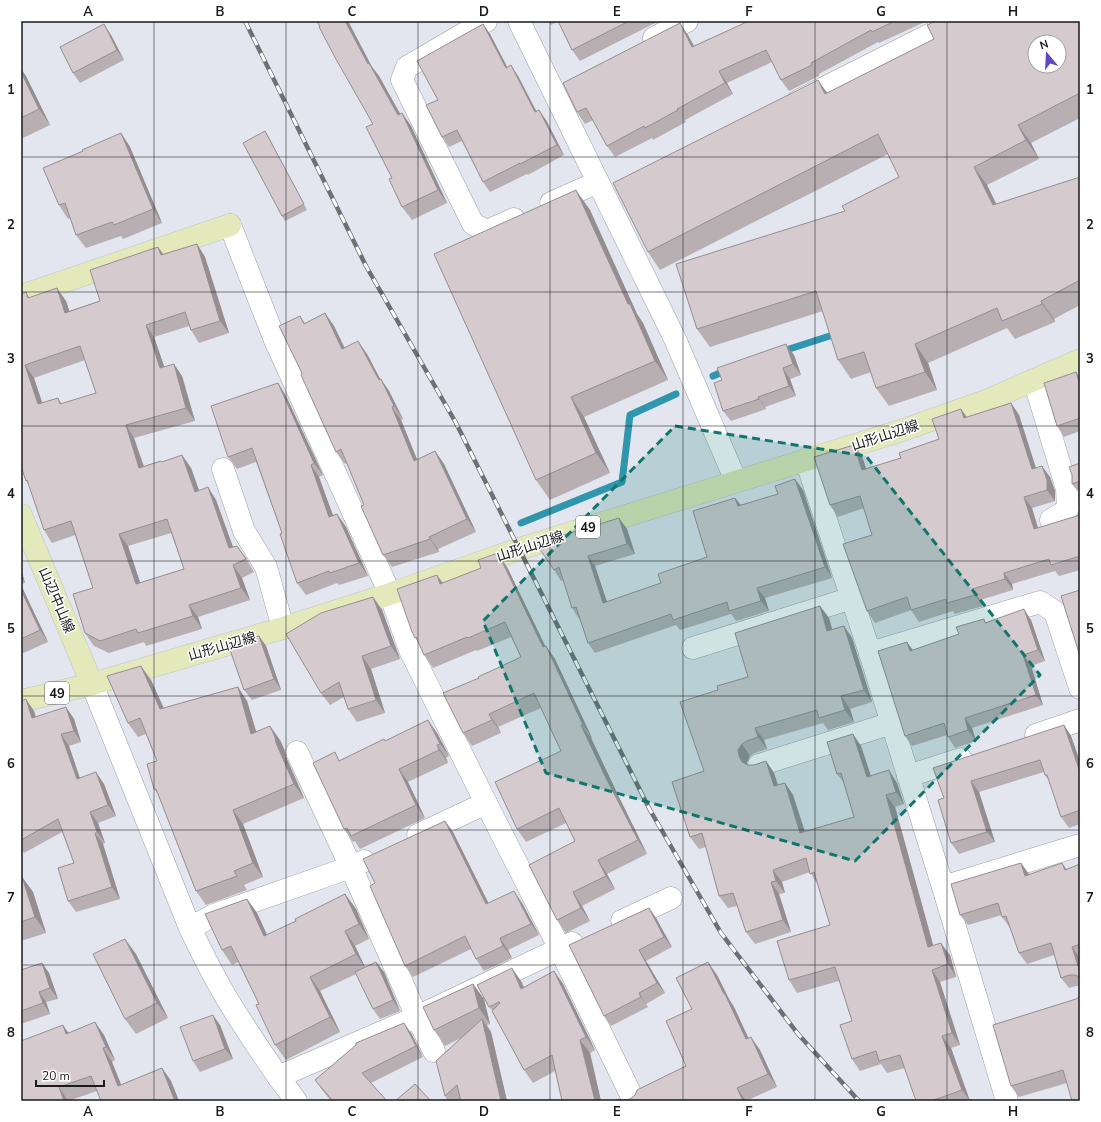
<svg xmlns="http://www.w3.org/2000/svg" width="1101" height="1122" viewBox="0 0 1101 1122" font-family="'Nunito Sans','Noto Sans JP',sans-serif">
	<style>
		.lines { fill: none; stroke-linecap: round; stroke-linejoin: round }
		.stream { stroke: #2f96ae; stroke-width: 7 }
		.minor-casing { stroke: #9c9fa8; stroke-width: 23 }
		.major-casing { stroke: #c3c3c4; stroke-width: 23 }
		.minor { stroke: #fff; stroke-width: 22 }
		.major { stroke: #e3e9ba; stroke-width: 22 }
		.rail-casing { stroke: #6f7076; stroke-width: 4.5 }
		.rail { stroke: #fff; stroke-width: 3; stroke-dasharray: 9; stroke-linecap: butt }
		.wall { fill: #b7afb2; fill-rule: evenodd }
		.shaded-wall { fill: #958e91 }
		.building { fill: #d5cbcf; stroke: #958e91; fill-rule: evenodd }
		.marked { fill: #0f766e; fill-opacity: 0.2; stroke: #0f766e; stroke-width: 3; stroke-dasharray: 8 5; stroke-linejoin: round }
		.grid { fill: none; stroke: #191a1d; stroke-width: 1; stroke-opacity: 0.55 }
		.labels { text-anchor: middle; stroke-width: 3; stroke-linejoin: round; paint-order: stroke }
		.shield { fill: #fff; stroke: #5e5f61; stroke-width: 1 }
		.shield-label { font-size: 13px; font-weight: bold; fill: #191a1d }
		.street-label { font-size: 14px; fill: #191a1d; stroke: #fff }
		.neatline { fill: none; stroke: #191a1d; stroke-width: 1.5 }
		.grid-label { font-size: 13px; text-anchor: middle; font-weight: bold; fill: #191a1d }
	</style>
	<rect width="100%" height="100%" fill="#e3e6ef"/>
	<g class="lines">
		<!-- stream -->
		<g class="stream">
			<path d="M780,352L839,333"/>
			<path d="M713,376L727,370"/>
			<path d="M521,523L622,482L630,415L676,394"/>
		</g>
		<defs>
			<g id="minor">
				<path d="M486,21L407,67L402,80L473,224L487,231L514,219"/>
				<path d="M519,21L675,339L736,481"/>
				<path d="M654,38L687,21"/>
				<path d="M798,101L957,21"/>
				<path d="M551,203L598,182"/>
				<path d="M230,225L275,340L390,594L410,650L486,803L560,949L634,1101"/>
				<path d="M1034,380L1067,489L1068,508L1061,514L1051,520"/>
				<path d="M806,460L870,653L943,887L1007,1101"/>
				<path d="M223,469L244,531L266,567L283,628"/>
				<path d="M693,648L852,598"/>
				<path d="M870,653L1040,602L1055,612L1080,688"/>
				<path d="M92,684L190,928C202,953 214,978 229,1002C250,1036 272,1069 296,1101"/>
				<path d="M1036,735L1080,720"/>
				<path d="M297,752L351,867L417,1017L434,1051"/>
				<path d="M759,765L892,723"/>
				<path d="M908,776L961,759"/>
				<path d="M418,835L486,803"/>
				<path d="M943,887L1080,845"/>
				<path d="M622,921L671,898"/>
				<path d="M190,928L214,915L351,867L364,861"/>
				<path d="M278,1077L417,1017L572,943"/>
			</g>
			<g id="major">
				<path d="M21,296L230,225"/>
				<path d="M21,515L92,684"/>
				<path d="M21,701L92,684L283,628L390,594L519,549L903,430L988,400L1080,360"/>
			</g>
		</defs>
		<!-- minor casing -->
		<use href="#minor" class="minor-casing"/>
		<!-- major casing -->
		<use href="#major" class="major-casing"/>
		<!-- minor -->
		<use href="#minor" class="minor"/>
		<!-- major -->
		<use href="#major" class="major"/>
		<defs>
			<path id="rail" d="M245,21L366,266L456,423L650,810L721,933L798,1034L859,1101"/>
		</defs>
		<!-- rail casing -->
		<use href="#rail" class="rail-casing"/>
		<!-- rail -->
		<use href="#rail" class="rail"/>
	</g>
	<!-- wall -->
	<g class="wall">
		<path d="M348,21L372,67L379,76L400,114L402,113L411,126L447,203L412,220L402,207L392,178Z"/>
		<path d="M548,21H659L580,61L572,50L558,21L551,25Z"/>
		<path d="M749,21H927L879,43L878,42L819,74V76L789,91L781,80L772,62L727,83L733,94L685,120L686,122L653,140L652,138L615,157L607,146L593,120L585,124L577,112L688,35L694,46Z"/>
		<path d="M1080,21V118L1031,143L1039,159L987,185L996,204L1080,177V305L1054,319L1055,322L1015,339L1007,328L928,363L937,390L889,406L876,388L871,372L851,379L838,360L823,311L710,347L697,329L845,211L899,177L888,154L660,270L648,252L827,93Z"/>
		<path d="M483,24L490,34L507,67L518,76L536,111L546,120L564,155L528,175L527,174L490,192L483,182L462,141L449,147L442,137L438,100Z"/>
		<path d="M111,35L124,60L80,83L73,73Z"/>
		<path d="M21,69L26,76L50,125L21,139Z"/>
		<path d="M265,131L268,136L307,210L285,221L282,216Z"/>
		<path d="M121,133L130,147L162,223L123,239L121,236L86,248L76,235L70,218L68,219L59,205L83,151Z"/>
		<path d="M590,210L637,314L643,323L668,380L584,417L610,473L550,500L536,480Z"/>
		<path d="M197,244L205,257L229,333L199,343L191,330L189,326L154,337L164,367L182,376L195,421L134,438L144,466L161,461L162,462L182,455L191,468L199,491L208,487L216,500L233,547L237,546L254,572L242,578L250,600L198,617L202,629L146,646L144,642L109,653L94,646L85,633L93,588L75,535L52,543L44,530L29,485L26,481L21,466L26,292L29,297L66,301L69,311L100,301L158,247L164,255ZM85,360L96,393L62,404L58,398L42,403L34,378ZM171,533L184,569L140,583L128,546Z"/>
		<path d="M325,313L334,326L345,348L367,354L380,379L389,391L403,419L401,420L417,460L435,451L444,464L476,532L438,549L439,552L392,567L383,555L364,505L347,463L345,464L336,452L302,374L300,316L305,323Z"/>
		<path d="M794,355L801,375L790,379L796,396L765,407L766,409L731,421L723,411Z"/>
		<path d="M1080,378V431L1064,437L1057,426Z"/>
		<path d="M278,383L286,396L323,475L319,477L333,516L337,514L346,527L368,576L339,585L337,583L306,595L297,583L282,533L256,462L237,469L228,457Z"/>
		<path d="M1011,403L1019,415L1036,468L1050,477L1055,491V501L1032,508L1038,528L1080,515V570L1059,576L1055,571L1012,584L1013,590L980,600L983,606L955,614L953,611L919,622L911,610L875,623L867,611L872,535L864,508L838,517L830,505L854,445L862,456L866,469L901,458L939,439L967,417Z"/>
		<path d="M1080,463V494L1072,484Z"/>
		<path d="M803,490L832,578L765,598L769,611L736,621L731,614L680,630L676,625L595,653L588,643L580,618L579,619L572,608L563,580L561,581L554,570L619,518L627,529L635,554L595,566L607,602L661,583L707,557L735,498L741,505Z"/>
		<path d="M507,567L545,646L555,659L592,738H591L617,793L647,854L607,874L615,889L582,906L590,921L566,933L557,920L575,841L566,823L526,842L517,829L561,751L541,708L498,727L501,733L472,746L463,733L479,678L521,657L511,637L477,651L476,650L433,668L424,655L418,641L415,638L437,575L443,583Z"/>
		<path d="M21,569L25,583L21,584Z"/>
		<path d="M21,585L48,642L21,654Z"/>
		<path d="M373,597L382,610L400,659L371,669L385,713L357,722L348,709L344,697L330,705L321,693Z"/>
		<path d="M820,606L829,618L832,630L844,626L852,638L872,702L850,709L854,722L828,730L823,723L764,740L767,749L755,753L750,756L747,762V764L748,765H754L766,761L774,773L778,785L785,783L793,795L805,832L854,817L844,783L837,774L861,746L871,776L897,783L904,804L895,807L933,945L950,955L956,977L940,982L960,1045L951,1048L970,1101H916L905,1068L887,1073L881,1064L860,1071L852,1059V1021L839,981L797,993L789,980L830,925L818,885L810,872L782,882L785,893L779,894L791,932L755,944L746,932L737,906L728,908L719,896L706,847L699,849L690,837L704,771L718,690L748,677Z"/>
		<path d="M1031,620L1045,661L1031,666L1043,705L972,728L976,741L955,748L948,737L947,735L912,746L905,736L959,634L986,622Z"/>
		<path d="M259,636L266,646L281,690L252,700L244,690Z"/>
		<path d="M151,680L164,708L238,687L247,701L256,731L280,740L285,751L286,757L304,798L243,824L263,877L244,885L247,890L206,905L196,891L158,794L154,789L157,761L146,734L138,737L128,723Z"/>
		<path d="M21,701L34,711L36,717L66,707L74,719L81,742L69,746L80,778L104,784L116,816L98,823L105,843L103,844L120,899L76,912L68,901L74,863L62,832L24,853L22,850H21Z"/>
		<path d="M1064,725L1071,736L1080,762V824L1069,828L1061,817L1049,781L1045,775L1044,772L979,792L995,842L959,854L951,843L944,798Z"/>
		<path d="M437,733L449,756L446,758L448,763L408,782L425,818L360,849L355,841L353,842L344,829L340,760L385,741Z"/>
		<path d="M445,821L453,832L488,903H522L539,935L508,950L512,958L484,971L476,959L471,949L413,977L405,966L375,883Z"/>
		<path d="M1021,863L1029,875L1067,869L1080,864V986H1076L1069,988L1061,978L1054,955L1027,964L1019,953L1010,928L1002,917V915L968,925L960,915Z"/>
		<path d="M21,877H22L33,892L46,933L21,941Z"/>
		<path d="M345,894L356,909L369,939L355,946L365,967L376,962L384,972L400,1011L380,1019L373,1009L356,974L320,991L340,1032L286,1060L275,1045L259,1004L238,962L232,965L222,950L247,899L257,913L267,935L296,921Z"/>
		<path d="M649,908L656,918L672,947L646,961L665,993L646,1004L648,1007L611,1026L604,1016Z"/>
		<path d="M136,954L168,1018L136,1034L125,1019Z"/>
		<path d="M42,963L49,973L58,999L46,1002L50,1014L21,1024V970Z"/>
		<path d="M554,971L563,984L595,1050L590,1053L601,1101H562L555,1071L533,1083L524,1070L492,1010L489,1007L521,981L524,987Z"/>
		<path d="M717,975L729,999L734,1007L748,1038L760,1050L777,1087L746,1101L624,1100L630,1099L686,1066L692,1009Z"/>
		<path d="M473,984L484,999L490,1024L487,1025L491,1032L507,1101H448L445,1096L461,1038L445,1046L434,1030Z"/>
		<path d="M1076,999L1067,1083L1019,1097L1011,1086Z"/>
		<path d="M220,1025L233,1059L200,1072L193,1061Z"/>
		<path d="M68,1033L104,1035L115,1060L112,1062L121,1085L162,1068L171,1081L179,1101H101L97,1091L68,1101H21Z"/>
		<path d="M411,1033L423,1057L371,1083L387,1101H331L323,1091L315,1080Z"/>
	</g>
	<!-- shaded-wall -->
	<g class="shaded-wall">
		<path d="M345,21H348L372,67L379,76L408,128L398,115L368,64Z"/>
		<path d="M680,23L688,35L700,58L692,47Z"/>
		<path d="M104,24L111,35L124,60L117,50Z"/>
		<path d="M483,24L490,34L513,78L506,68Z"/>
		<path d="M511,65L518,76L542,122L535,112Z"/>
		<path d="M21,69L26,76L50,125L39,109L21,72Z"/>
		<path d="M719,71L727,83L733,94L725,83Z"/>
		<path d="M818,80L831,98L825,94Z"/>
		<path d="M539,110L546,120L564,155L557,145Z"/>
		<path d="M402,113L411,126L447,203L438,190Z"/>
		<path d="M1018,125L1031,143L1039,159L1026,140Z"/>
		<path d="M121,133L130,147L162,223L153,209Z"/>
		<path d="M974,167L987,185L1006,224L993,205Z"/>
		<path d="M576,190L590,210L637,314L643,323L668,380L655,361L628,304Z"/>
		<path d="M197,244L205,257L229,333L220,321Z"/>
		<path d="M158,247L167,260L161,255Z"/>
		<path d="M57,288L66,301L74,325L65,313Z"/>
		<path d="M1041,301L1054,319L1055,322L1042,304Z"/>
		<path d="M325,313L334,326L351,362L342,349Z"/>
		<path d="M146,325L154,337L169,380L160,368Z"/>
		<path d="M358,341L367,354L387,392L381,379L389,391L403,419L394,406L379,380Z"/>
		<path d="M786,344L794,355L801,375L793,364Z"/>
		<path d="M915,344L928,363L937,390L925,372Z"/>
		<path d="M174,364L182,376L195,421L186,408Z"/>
		<path d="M25,365L34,378L47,417L38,404Z"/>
		<path d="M783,368L790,379L796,396L789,386Z"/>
		<path d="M1076,372L1080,378V383L1079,382Z"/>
		<path d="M278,383L286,396L323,475L314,463Z"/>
		<path d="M571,397L584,417L610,473L596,453Z"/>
		<path d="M758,397L765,407L766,409L759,399Z"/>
		<path d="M1011,403L1019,415L1040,481L1032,469Z"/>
		<path d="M392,407L401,420L423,474L414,461Z"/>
		<path d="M961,409L969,420L964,418Z"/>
		<path d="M126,425L134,438L148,480L139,468Z"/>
		<path d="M854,445L862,456L870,481L862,470Z"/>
		<path d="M435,451L444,464L476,532L467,519Z"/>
		<path d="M182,455L191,468L204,504L195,492Z"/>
		<path d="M311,465L319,477L338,529L329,517Z"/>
		<path d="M1042,466L1050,477L1055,491V501L1047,490Z"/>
		<path d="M795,479L803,490L832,578L825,567Z"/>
		<path d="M208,487L216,500L238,561L229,548Z"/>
		<path d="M1024,497L1032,508L1042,541L1034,529Z"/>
		<path d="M735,498L743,508L738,506Z"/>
		<path d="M337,514L346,527L368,576L359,563Z"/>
		<path d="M619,518L627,529L635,554L627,544Z"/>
		<path d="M119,534L128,546L145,597L136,584Z"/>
		<path d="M429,537L438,549L439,552L430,539Z"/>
		<path d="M237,546L246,558L254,572L246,559Z"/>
		<path d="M498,553L507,567L552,660L543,647Z"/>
		<path d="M588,556L595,566L611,614L603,603Z"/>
		<path d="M233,565L242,578L250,600L241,588Z"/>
		<path d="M21,569L25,583L21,577Z"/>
		<path d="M1004,573L1012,584L1013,590L1005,579Z"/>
		<path d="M437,575L446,588L440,584Z"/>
		<path d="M21,585L48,642L40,630L21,590Z"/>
		<path d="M757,588L765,598L769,611L761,601Z"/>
		<path d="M972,589L980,600L983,606L975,595Z"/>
		<path d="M373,597L382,610L400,659L391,646Z"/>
		<path d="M189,605L198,617L202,629L193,616Z"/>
		<path d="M820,606L829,618L836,643L827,631Z"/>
		<path d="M1024,609L1031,620L1045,661L1038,650Z"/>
		<path d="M844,626L852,638L872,702L864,690Z"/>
		<path d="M259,636L266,646L281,690L274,679Z"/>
		<path d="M907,642L915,653L910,651Z"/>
		<path d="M546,646L555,659L592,738L583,725Z"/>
		<path d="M1023,655L1031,666L1043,705L1036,695Z"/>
		<path d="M362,656L371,669L385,713L376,700Z"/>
		<path d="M141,666L151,680L170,723L160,709Z"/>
		<path d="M238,687L247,701L261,748L251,734Z"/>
		<path d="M841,696L850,709L854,722L845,710Z"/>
		<path d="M26,699L34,711L39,729L32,718Z"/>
		<path d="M66,707L74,719L81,742L74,731Z"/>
		<path d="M489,714L498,727L501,733L492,720Z"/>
		<path d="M965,718L972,728L976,741L968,730Z"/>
		<path d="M428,720L437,733L449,756L440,744Z"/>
		<path d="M581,725L591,738L617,793L647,854L638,840L607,780Z"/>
		<path d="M1064,725L1071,736L1080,762V772Z"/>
		<path d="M270,726L280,740L285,751L286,757L304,798L294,784L276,743Z"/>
		<path d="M755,728L764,740L767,749L758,737Z"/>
		<path d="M61,734L69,746L84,791L77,779Z"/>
		<path d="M853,734L861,746L875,789L867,777Z"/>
		<path d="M742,744L750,756L747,762V768L739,756L738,750Z"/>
		<path d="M437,745L446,758L448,763L439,750Z"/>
		<path d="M766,761L774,773L782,798L774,786Z"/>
		<path d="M399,769L408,782L425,818L416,805Z"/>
		<path d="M889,770L897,783L904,804L896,792Z"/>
		<path d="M96,772L104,784L116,816L108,805Z"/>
		<path d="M971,781L979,792L995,842L987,832Z"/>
		<path d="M785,783L793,795L809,845L800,833Z"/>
		<path d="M886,795L895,807L937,959L928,947Z"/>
		<path d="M233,810L243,824L263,877L253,863Z"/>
		<path d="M90,812L98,823L105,843L97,832Z"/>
		<path d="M445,821L453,832L495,916L486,904Z"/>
		<path d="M95,833L103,844L120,899L112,887Z"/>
		<path d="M598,860L607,874L615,889L606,876Z"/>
		<path d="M1021,863L1029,874L1033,887L1025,876Z"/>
		<path d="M1062,863L1070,874L1065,870Z"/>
		<path d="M773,870L782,882L785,893L776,881Z"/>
		<path d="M22,877L33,892L46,933L35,917Z"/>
		<path d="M771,882L779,894L791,932L783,920Z"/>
		<path d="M514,891L522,903L539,935L531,924Z"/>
		<path d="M573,892L582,906L590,921L581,908Z"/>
		<path d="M345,894L356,909L369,939L359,924Z"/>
		<path d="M247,899L257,913L274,950L264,936Z"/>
		<path d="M649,908L656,918L672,947L664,937Z"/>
		<path d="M345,931L355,946L366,969L356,954Z"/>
		<path d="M500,938L508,950L512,958L503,946Z"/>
		<path d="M125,939L136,954L168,1018L157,1003Z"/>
		<path d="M941,943L950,955L956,977L948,964Z"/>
		<path d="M1072,947L1080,958V972Z"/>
		<path d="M639,950L646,961L665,993L657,983Z"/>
		<path d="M376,962L384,972L400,1011L393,1000Z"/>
		<path d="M708,962L717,975L729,999L734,1007L755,1052L746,1039Z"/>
		<path d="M42,963L49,973L58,999L50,988Z"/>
		<path d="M512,968L521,981L530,1002L521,989Z"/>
		<path d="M932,970L940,982L960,1045L952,1033Z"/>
		<path d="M554,971L563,984L595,1050L586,1037Z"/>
		<path d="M310,977L320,991L340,1032L330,1017Z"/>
		<path d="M473,984L484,999L490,1024L479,1008Z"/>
		<path d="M39,992L46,1002L50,1014L43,1003Z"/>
		<path d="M639,993L646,1004L648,1007L641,997Z"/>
		<path d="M213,1015L220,1025L233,1059L225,1049Z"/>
		<path d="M482,1019L491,1032L507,1101H501Z"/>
		<path d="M95,1022L104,1035L115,1060L106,1047Z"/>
		<path d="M404,1023L411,1033L423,1057L416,1046Z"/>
		<path d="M63,1025L72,1038L66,1034Z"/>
		<path d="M942,1036L951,1048L970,1101L962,1090Z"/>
		<path d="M751,1037L760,1050L777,1087L768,1074Z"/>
		<path d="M580,1040L590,1053L601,1101H595Z"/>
		<path d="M103,1048L112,1062L127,1099L118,1086Z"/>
		<path d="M162,1068L171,1081L179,1101H175Z"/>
		<path d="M59,1087L68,1101H64Z"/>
		<path d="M737,1088L746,1101H743Z"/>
	</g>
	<!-- building -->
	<g class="building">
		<path d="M317,21H345L368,64L369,63L398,115L402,113L438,190L402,207L389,179L392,178L366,127L373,124L337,61L319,27H320Z"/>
		<path d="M558,21H629L572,50Z"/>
		<path d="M749,21H895L872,32L871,30L811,63L812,65L781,80L766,50L719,71L725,83L677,109L678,110L645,128L644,126L607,146L586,108L577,112L563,83L680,23L692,47Z"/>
		<path d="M936,21H1080V93L1018,125L1026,140L974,167L993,205L1080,177V280L1041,301L1042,304L1002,321L997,308L915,344L925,372L876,388L864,352L838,360L816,291L697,329L676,264L845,211L842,206L899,177L878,134L648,252L613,183L818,80L825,94L934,39L927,25ZM1035,42H1059V66H1035Z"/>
		<path d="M104,24L117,50L73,73L60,47Z"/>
		<path d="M483,24L506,68L511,65L535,112L539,110L557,145L520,164V163L483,182L457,130L442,137L426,105L438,100L417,61Z"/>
		<path d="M21,72L39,109L21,118Z"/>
		<path d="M265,131L304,204L282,216L243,143Z"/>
		<path d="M121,133L153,209L114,225L112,222L76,235L65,203L59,205L43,168L83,151L82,150Z"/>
		<path d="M576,190L628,304H630L655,361L571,397L596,453L536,480L434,254Z"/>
		<path d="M197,244L220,321L191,330L185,312L146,325L160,368L174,364L186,408L126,425L139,468L161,461L162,462L182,455L195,492L208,487L229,548L237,546L246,559L233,565L241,588L189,605L193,616L138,633L136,629L100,641L85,633L73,594L93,588L71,521L44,530L27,480L26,481L21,466V294L26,292L28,298L57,288L65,313L100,301L90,270L158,247L161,255ZM80,346L96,393L60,404L58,398L38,404L25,365ZM167,519L184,569L136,584L119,534Z"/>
		<path d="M325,313L342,349L358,341L379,380L381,379L394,406L392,407L414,461L435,451L467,519L429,537L430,539L383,555L361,506L364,505L341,449L336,452L301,375L302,374L301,371L279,326L300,316L304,324Z"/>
		<path d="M786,344L793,364L783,368L789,386L758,397L759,399L723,411L714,383L722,380L717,368Z"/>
		<path d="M1076,372L1079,382L1080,381V418L1057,426L1044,383Z"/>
		<path d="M278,383L314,463L311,465L329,517L337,514L359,563L330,573L329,571L297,583L280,534L282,533L252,448L228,457L211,406Z"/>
		<path d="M1011,403L1032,469L1042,466L1047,480V490L1024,497L1034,529L1080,515V556L1051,565L1049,559L1004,573L1005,579L972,589L975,595L947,603L946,599L911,610L907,597L867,611L843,544L872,535L860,496L830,505L814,457L854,445L862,470L901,458L899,453L939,439L932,419L961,409L964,418Z"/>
		<path d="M1080,463V481L1072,484V475L1069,467Z"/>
		<path d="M795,479L825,567L757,588L761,601L729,611L727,602L673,620L671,614L588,643L576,607L572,608L559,567L554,570L537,545L541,542L619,518L627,544L588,556L603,603L661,583L658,574L707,557L693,511L735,498L738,506L778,494L775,486Z"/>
		<path d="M498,553L543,647L546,646L583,725H581L607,780L638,840L598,860L606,876L573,892L581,908L557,920L529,865L575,841L559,808L517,829L495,782L561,751L534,693L489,714L492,720L463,733L443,693L479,678L478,677L521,657L505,622L468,638L467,637L424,655L416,637L415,638L412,632L397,589L437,575L440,584L481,568L478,560Z"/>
		<path d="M21,590L40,630L21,639Z"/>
		<path d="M1080,590V656L1061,596Z"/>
		<path d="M373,597L391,646L362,656L376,700L348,709L339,682L321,693L286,634L321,613Z"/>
		<path d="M820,606L827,631L844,626L864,690L841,696L845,710L819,718L817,710L755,728L758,737L747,741L742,744L738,750L739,756L742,762L748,765H754L766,761L774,786L785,783L800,833L854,817L841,773L837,774L827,742L853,734L867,777L889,770L896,792L886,795L928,947L941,943L948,964L932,970L952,1033L942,1036L962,1090L931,1101H916L900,1055L879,1061L876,1051L852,1059L840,1025L852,1021L835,967L789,980L777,941L830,925L814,872L810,874L806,858L773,870L776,881L771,882L783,920L746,932L733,893L719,896L702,833L690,837L672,782L704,771L680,702L718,690L717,686L748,677L735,633Z"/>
		<path d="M1024,609L1038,650L1023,655L1036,695L965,718L968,730L948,737L944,723L905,736L878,651L907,642L910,651L959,634L956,627L984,619L985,623Z"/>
		<path d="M259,636L274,679L244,690L228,644Z"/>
		<path d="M141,666L160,709L238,687L251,734L270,726L275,737L276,743L294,784L233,810L253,863L234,871L237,876L196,891L156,789H154L147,764L157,761L140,718L128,723L107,676Z"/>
		<path d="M26,699L32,718L66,707L74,731L61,734L77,779L96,772L108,805L90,812L97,832L95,833L112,887L68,901L58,868L74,863L58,819L21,840V701Z"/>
		<path d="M428,720L440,744L437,745L439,750L399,769L416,805L351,836L347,828L344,829L313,763L335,752L339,761L384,739L385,741Z"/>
		<path d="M1064,725L1080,772V810L1061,817L1047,775H1045L1040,760L971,781L987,832L951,843L938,800L944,798L933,768Z"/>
		<path d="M445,821L486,904L514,891L531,924L500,938L503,946L476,959L465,936L405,966L370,886L375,883L363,859Z"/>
		<path d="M1021,863L1025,876L1062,863L1065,870L1080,864V944L1072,947L1080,972V977L1075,975H1069L1061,978L1051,943L1019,953L1006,916L1002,917L998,903L960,915L951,884Z"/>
		<path d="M21,877H22L35,917L21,922Z"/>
		<path d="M345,894L359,924L345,931L356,954L310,977L330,1017L275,1045L256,1005L259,1004L231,946L222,950L205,914L247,899L264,936L296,921L295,919Z"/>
		<path d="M649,908L664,937L639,950L657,983L639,993L641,997L604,1016L569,945Z"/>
		<path d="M125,939L157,1003L125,1019L93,954Z"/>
		<path d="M376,962L393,1000L373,1009L355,972Z"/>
		<path d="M708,962L724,994H725L746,1039L751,1037L768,1074L737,1088L743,1101H614L619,1099L624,1100L630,1099L635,1095L637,1090L686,1066L666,1021L692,1009L676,978Z"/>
		<path d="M42,963L50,988L39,992L43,1003L21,1011V970Z"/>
		<path d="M512,968L521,989L554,971L586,1037L580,1040L595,1101H562L552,1055L524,1070L492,1011L500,1003L499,1002L489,1007L477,985Z"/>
		<path d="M473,984L479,1008L434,1030L423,1007Z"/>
		<path d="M1080,996V1101H1072L1063,1070L1011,1086L993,1025L1076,999Z"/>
		<path d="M213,1015L225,1049L193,1061L180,1027Z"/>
		<path d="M482,1019L501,1101H461L457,1085L445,1096L436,1061Z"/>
		<path d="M95,1022L106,1047L103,1048L118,1086L162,1068L175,1101H101L91,1076L59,1087L64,1101H21V1041L63,1025L66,1034Z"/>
		<path d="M404,1023L416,1046L362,1073L387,1101H333L315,1080L356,1045V1043Z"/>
		<path d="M415,1084L431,1101H395Z"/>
	</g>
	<!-- marked area -->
	<path class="marked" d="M675,426L866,456L1040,675L855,861L546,773L483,621Z"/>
	<!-- grid -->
	<path class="grid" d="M154,21V1101M286,21V1101M418,21V1101M550,21V1101M683,21V1101M815,21V1101M947,21V1101M21,157H1080M21,292H1080M21,426H1080M21,561H1080M21,696H1080M21,830H1080M21,965H1080"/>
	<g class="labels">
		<!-- shield labels -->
		<g class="shield">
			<rect x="576" y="516" width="24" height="22" rx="3"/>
			<rect x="45" y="682" width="24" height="22" rx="3"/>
		</g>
		<g class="shield-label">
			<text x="588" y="532">49</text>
			<text x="57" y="698">49</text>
		</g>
		<!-- street labels -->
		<g class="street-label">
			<text transform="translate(885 435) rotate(-18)" y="5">山形山辺線</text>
			<text transform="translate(530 546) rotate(-18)" y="5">山形山辺線</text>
			<text transform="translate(57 600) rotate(67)" y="5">山辺中山線</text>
			<text transform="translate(222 646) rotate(-16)" y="5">山形山辺線</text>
		</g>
	</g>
	<!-- border -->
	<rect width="1101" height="1122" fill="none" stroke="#ffffff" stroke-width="44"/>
	<!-- north arrow -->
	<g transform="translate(1047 54) rotate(342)"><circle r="19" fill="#ffffff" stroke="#a3a3a5"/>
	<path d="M0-3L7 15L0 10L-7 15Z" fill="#6048c1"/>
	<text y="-6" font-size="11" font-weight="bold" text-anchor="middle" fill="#191a1d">N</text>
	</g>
	<!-- scale -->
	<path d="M36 1080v6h68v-6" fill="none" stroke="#191a1d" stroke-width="2"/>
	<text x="42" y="1080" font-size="12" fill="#191a1d" stroke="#ffffff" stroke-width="3" paint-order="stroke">20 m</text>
	<rect x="22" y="22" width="1057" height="1078" class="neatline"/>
	<g class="grid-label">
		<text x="88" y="16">A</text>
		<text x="220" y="16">B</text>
		<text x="352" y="16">C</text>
		<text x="484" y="16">D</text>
		<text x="617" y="16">E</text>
		<text x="749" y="16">F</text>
		<text x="881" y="16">G</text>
		<text x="1013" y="16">H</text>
		<text x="11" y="94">1</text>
		<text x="1090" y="94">1</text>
		<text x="11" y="229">2</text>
		<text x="1090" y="229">2</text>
		<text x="11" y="363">3</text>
		<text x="1090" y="363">3</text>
		<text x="11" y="498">4</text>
		<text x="1090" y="498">4</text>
		<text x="11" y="633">5</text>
		<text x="1090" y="633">5</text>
		<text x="11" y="768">6</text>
		<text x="1090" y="768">6</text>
		<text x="11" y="902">7</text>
		<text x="1090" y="902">7</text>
		<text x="11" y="1037">8</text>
		<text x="1090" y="1037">8</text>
		<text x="88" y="1116">A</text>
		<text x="220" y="1116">B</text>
		<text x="352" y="1116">C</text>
		<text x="484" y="1116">D</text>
		<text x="617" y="1116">E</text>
		<text x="749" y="1116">F</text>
		<text x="881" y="1116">G</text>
		<text x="1013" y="1116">H</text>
	</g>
</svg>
